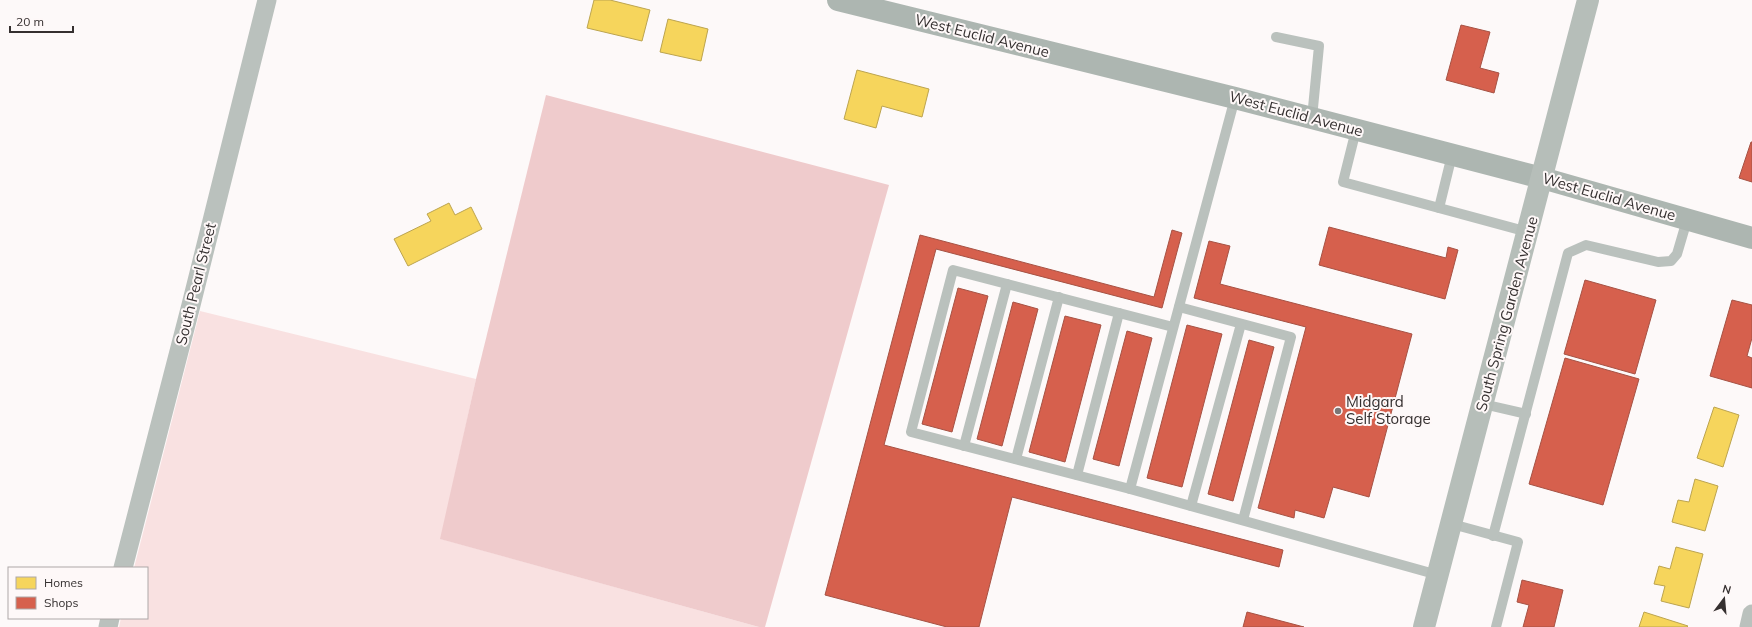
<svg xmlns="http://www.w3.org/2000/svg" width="1752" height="627" viewBox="0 0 1752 627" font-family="Mulish,sans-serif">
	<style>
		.green { fill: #f9e1e1 }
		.forest { fill: #efcbcc }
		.homes { fill: #f6d55c; stroke: #bca44f }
		.shops { fill: #d6604d; stroke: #a65244 }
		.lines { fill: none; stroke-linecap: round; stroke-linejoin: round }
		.lane { stroke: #bac1bd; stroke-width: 10 }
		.street { stroke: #bac1bd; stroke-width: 19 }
		.secondary { stroke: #adb6b1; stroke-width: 22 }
		.highway { stroke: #b6beb9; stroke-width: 22 }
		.poi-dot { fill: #7b7676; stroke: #fef8f8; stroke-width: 1.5 }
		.labels { text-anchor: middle; stroke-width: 4; stroke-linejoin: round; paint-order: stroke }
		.street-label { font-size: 15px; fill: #353030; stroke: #fef8f8 }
		.poi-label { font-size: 15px; fill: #353030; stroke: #fef8f8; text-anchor: start }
	</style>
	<rect width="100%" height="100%" fill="#fdf9f9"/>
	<!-- green -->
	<path class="green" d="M200,311L476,379L441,539L759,627H119L121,618H147V568H134Z"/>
	<!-- forest -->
	<path class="forest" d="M546,95L889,185L765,627H759L440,539L476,379Z"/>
	<!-- homes -->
	<g class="homes">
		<path d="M594,0H610L650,10L642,41L587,28Z"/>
		<path d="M668,19L708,29L701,61L660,52Z"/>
		<path d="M857,70L929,89L922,117L882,106L876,128L844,119Z"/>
		<path d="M449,203L455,215L471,207L482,229L408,266L394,239L431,221L427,214Z"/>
		<path d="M1714,407L1739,415L1723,467L1697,458Z"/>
		<path d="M1695,479L1718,486L1705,531L1672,522L1678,500L1689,502Z"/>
		<path d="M1676,547L1703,554L1689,608L1661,601L1665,586L1654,584L1659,566L1670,569Z"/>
		<path d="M1644,612L1688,626L1687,627H1639Z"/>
	</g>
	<!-- shops -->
	<g class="shops">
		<path d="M1461,25L1490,32L1480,68L1499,73L1494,93L1446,80Z"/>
		<path d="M1751,142H1752V182L1739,178Z"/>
		<path d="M1329,227L1446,258L1448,247L1458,250L1445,299L1319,265Z"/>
		<path d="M1172,230L1182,233L1162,308L936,249L884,445L1283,550L1279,567L1012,497L979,627H947L825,595L920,235L1154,297Z"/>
		<path d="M1209,241L1230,246L1220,284L1412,334L1369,497L1333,487L1324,518L1295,510L1294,518L1258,508L1306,327L1194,298Z"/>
		<path d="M1585,280L1656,300L1635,374L1564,354Z"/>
		<path d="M958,288L988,296L952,432L922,424Z"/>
		<path d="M1732,300L1752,305V338L1747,356L1752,358V388L1710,376Z"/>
		<path d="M1013,302L1038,309L1002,446L977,439Z"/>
		<path d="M1065,316L1101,325L1065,462L1029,452Z"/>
		<path d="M1187,325L1222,334L1182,487L1147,478Z"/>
		<path d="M1127,331L1152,338L1119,466L1093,459Z"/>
		<path d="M1249,340L1274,347L1233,501L1208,494Z"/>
		<path d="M1565,358L1639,379L1603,505L1529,484Z"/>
		<path d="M1522,580L1563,590L1554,627H1523L1529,605L1517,602Z"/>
		<path d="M1247,612L1304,627H1243Z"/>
	</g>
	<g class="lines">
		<!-- lane -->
		<g class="lane">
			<path d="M1276,37L1319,46L1312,118"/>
			<path d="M1235,98L1130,489L1438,575"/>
			<path d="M1356,130L1343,182L1528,232"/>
			<path d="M1439,208L1452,155"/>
			<path d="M1179,307L1291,337L1243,520"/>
			<path d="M1483,404L1526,414"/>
			<path d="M964,446L1007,284"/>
			<path d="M1016,459L1059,297"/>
			<path d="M1077,475L1119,313"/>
			<path d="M1130,489L911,432L953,270L1173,327"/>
			<path d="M1191,506L1241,324"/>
			<path d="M1452,524L1518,542L1496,627"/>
			<path d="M1493,536L1568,253L1586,245L1658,262L1671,261L1677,254L1687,220"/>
		</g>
		<!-- street -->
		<g class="street">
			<path d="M123,568L191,305L267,0"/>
			<path d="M108,627L110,618"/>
			<path d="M1749,627L1752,614"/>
		</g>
		<!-- secondary -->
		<path class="secondary" d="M838,0L1235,98L1542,178L1752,238"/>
		<!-- highway -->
		<path class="highway" d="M1424,627L1588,0"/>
	</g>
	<!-- markers -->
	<circle class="poi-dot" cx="1338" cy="411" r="4"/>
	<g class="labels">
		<!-- street labels -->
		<g class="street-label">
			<text transform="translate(982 36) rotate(14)" y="5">West Euclid Avenue</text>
			<text transform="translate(1296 114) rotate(15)" y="5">West Euclid Avenue</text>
			<text transform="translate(1609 197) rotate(16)" y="5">West Euclid Avenue</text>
			<text transform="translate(196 284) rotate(-76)" y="5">South Pearl Street</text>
			<text transform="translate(1507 314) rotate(-75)" y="5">South Spring Garden Avenue</text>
		</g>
		<!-- poi labels -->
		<g class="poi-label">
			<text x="1346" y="407">Midgard<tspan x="1346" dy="17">Self Storage</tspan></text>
		</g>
	</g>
	<!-- legend -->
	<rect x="8" y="567" width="140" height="52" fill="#fef8f8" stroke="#aea8a8"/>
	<rect x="16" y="577" width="20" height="12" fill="#f6d55c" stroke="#aea8a8"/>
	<text x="44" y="587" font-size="12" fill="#353030">Homes</text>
	<rect x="16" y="597" width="20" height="12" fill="#d6604d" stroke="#aea8a8"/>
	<text x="44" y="607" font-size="12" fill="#353030">Shops</text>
	<!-- north arrow -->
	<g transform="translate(1724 599) rotate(16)" stroke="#fef8f8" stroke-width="3" paint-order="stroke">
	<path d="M0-3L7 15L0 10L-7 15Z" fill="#353030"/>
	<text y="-6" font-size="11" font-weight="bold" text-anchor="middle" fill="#353030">N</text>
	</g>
	<!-- scale -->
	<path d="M10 26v6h63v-6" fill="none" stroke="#353030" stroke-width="2"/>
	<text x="16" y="26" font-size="12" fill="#353030" stroke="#fef8f8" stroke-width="3" paint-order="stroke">20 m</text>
</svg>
